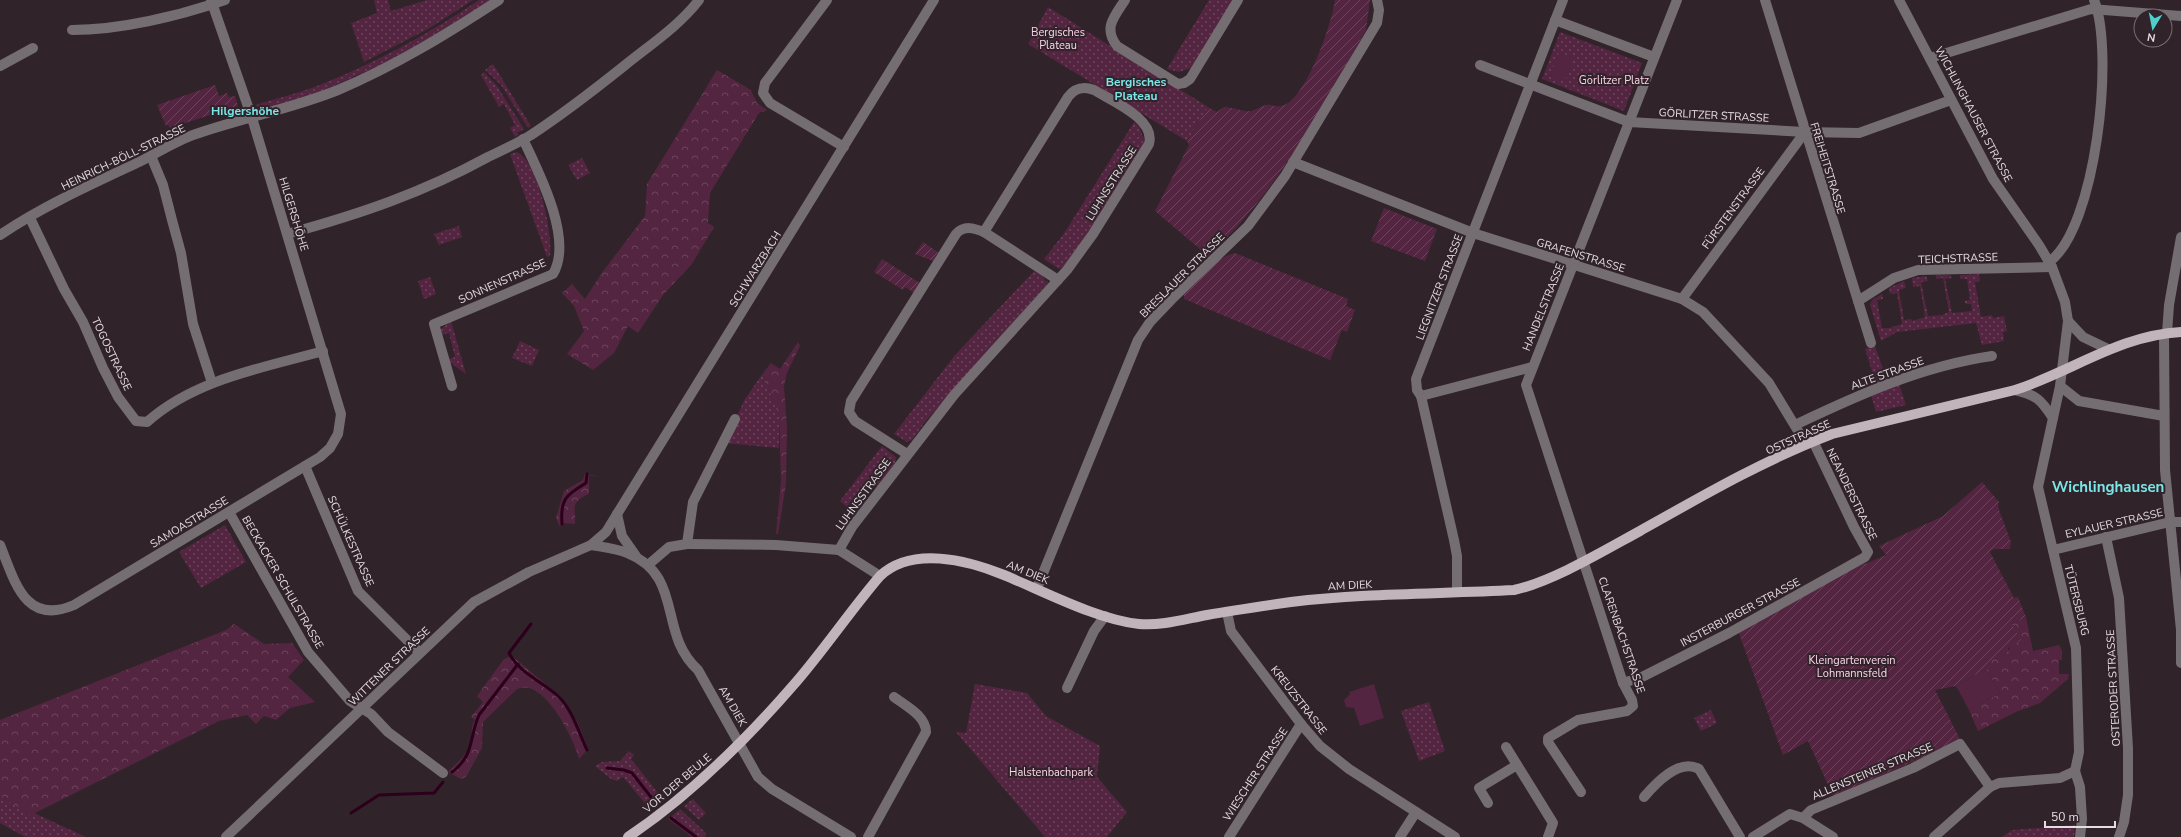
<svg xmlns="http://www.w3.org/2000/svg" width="2181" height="837" viewBox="0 0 2181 837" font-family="'Nunito Sans',sans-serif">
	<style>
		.grass { fill: url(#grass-dots) }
		.forest { fill: url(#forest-crowns) }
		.garden { fill: url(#garden-furrows) }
		.pitch { fill: #542540 }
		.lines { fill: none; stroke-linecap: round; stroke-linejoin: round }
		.stream { stroke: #2c001b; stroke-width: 3 }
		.minor { stroke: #746d71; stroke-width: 10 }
		.major { stroke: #c2b4bb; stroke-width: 10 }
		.labels { text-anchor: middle; stroke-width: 4; stroke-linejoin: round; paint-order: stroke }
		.park-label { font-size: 11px; fill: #fed3e9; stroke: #30232a }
		.street-label { font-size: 11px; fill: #e6dde1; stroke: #30232a }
		.neighbourhood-label { font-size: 12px; font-weight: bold; fill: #7ae6e8; stroke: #30232a }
		.district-label { font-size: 15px; font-weight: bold; fill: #7ae6e8; stroke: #30232a }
	</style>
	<defs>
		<pattern id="grass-dots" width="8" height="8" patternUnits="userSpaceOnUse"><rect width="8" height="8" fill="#542540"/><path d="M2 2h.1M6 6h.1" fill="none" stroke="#6d445b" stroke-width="1.8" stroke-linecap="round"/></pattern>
		<pattern id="forest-crowns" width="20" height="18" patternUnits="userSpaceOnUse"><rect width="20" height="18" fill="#542540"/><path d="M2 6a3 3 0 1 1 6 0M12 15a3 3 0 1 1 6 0" fill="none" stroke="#6d445b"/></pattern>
		<pattern id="garden-furrows" width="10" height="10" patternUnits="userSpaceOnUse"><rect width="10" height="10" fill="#542540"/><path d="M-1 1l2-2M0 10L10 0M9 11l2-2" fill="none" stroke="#6d445b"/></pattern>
	</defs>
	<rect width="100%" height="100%" fill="#30232a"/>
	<!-- grass -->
	<g class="grass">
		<path d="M374,0H388L391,11L427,0H473L428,29L364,62L351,23L377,13Z"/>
		<path d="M479,0H491L407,52L378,66L320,92L264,109L255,105C277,98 301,93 322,84C377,62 430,33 479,0Z"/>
		<path d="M1209,0H1234L1192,68L1179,72L1167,69Z"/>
		<path d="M1048,7L1208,107L1187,141L1028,44Z"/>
		<path d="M1560,32L1642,63L1624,111L1542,79Z"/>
		<path d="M493,64L531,126L528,128L501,85L485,70Z"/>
		<path d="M484,72L497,86L524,129L517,133L518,135L515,137L510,128L515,125L504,104L499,107L481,75Z"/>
		<path d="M1134,122L1139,126L1143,137L1145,135L1143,147L1090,231L1062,268L1059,269L1044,259L1065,232Z"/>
		<path d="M517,152C538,161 553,235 550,256L547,257L510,154Z"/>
		<path d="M582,158L590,173L577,180L568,165Z"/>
		<path d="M459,226L462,237L439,245L434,234Z"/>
		<path d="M1034,271L1042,275L1046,282L1047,280L1048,283L925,422L912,440L907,442L894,434L955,355Z"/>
		<path d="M1979,274L1980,281L1975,282L1981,317L1992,315L1993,318L2004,316L2007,331L2003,332L2004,341L1982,345L1976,323L1897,332L1881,341L1870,305L1872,300L1882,294L1883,299L1877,300L1882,328H1889L1902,324L1897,293L1890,294L1889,288L1904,281L1906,288L1899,290L1904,320L1911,319L1912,321L1925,317L1920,286L1913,287L1912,278L1926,276L1928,281L1921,282L1928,316L1942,315L1949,312L1943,278L1936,279V275H1951L1952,278L1945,279L1952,313L1972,311L1971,304H1966L1964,301L1970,300L1967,279H1960V275Z"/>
		<path d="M430,277L436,294L424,299L418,281Z"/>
		<path d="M451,321L466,374L448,361V359L455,357L449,333L441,335V329Z"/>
		<path d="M520,341L539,350L532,366L512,358Z"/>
		<path d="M1875,346L1887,380L1876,384L1865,349Z"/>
		<path d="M763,373L779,416V448L724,443L745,399Z"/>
		<path d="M1899,384L1906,405L1876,412L1871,395Z"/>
		<path d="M882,446L896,457L895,463L877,487L867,480L847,507L840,501Z"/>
		<path d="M225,525L246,562L201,588L179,552Z"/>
		<path d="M975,684L1027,693L1046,716L1100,746L1097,777L1127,812L1107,837H1045L956,732L966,733Z"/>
		<path d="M1429,702L1445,751L1419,761L1401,711Z"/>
		<path d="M1711,710L1717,723L1701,731L1694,718Z"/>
		<path d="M629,751L634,755L631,759L662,798L649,808L623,777L617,781L611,779L595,766L602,762L620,761Z"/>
		<path d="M0,796L31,815L34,813L86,837H25L0,823Z"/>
		<path d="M693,799L706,813L699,820L684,806Z"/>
		<path d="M680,809L706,833L705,837H692L668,819Z"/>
		<path d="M2075,825L2074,837H2002L2012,830Z"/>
	</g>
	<!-- forest -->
	<g class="forest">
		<path d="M717,70L751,90L757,103L767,110L759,113L710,193L708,223L714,227L692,264L663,295L638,333L628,326L614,353L593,370L567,354L584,331L574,306L562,293L572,284L585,299L601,274L645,216L647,184Z"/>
		<path d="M798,342L800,346L787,373L784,386L787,428L786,484L778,534H776L781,481L779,416L763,373L771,363L780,369Z"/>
		<path d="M585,473L603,478L589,475V494C569,502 576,509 575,524L561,523L560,527L556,518L564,491L583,480Z"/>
		<path d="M2026,617L2033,651L2059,645L2062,650V660H2059V674H2069L2068,679L2040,703L2016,712L1978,731L1969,710L2000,693L1986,669L1987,662L2009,652L2012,624Z"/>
		<path d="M234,624L264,644L292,643L304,660L288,677L315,702L290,708L276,720L264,716L256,724L247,715L219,721L31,815L0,796V720L226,630Z"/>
		<path d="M512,656L560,696L578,723L588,749L579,759C575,740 542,674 516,690L483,722L482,748L466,777L461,779L448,772C456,763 469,754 471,741C473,733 470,726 475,720L471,717L483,702L477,696L504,659Z"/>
	</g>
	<!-- garden -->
	<g class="garden">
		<path d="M1335,0H1370L1366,30L1362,37C1316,116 1277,193 1208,256L1155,211L1189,145L1187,141L1208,107L1217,112L1224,107C1233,107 1243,112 1251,111C1256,110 1261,106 1266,105C1271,104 1276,107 1281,106C1306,102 1332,22 1335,0Z"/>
		<path d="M215,85L219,96L227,93L229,97L235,96L238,106L170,128L168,125L166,126L157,105Z"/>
		<path d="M1384,208L1437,229L1425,261L1371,241Z"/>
		<path d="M923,242L938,252L933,261L915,254Z"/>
		<path d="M1235,253L1348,299L1346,306L1355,310L1347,332L1342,330L1330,360L1184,299V294C1198,280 1215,257 1235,253Z"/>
		<path d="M882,259L920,283L914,293L905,287L903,290L874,272Z"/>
		<path d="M1982,482L1999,502L1998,507L2011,542L2010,549H1994L1990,552L2014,598L2018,597L2026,617L2012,624L2021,640L2008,648L2009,652L1988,662L1986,669L1956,686L1935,690L1961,741L1833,796L1808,741L1783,755L1738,631L1863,561L1865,564L1886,555L1879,546L1943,516Z"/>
	</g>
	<!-- pitch -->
	<g class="pitch">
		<path d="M1559,52L1574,58L1565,82L1550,76Z"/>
		<path d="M1986,669L2000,693L1969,710L1956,686Z"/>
		<path d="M1374,684L1384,718L1360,726L1354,708L1346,707L1344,700L1350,694L1349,692Z"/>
	</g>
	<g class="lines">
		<!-- stream -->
		<g class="stream">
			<path d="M562,524C560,499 566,495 586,483L587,474"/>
			<path d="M531,624L509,653C518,672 543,682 558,696C572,709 579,733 587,750"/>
			<path d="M607,768L624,770L632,773L651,797"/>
			<path d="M452,772C475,755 469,737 479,715L518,664"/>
			<path d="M351,813L379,795L434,793L443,782"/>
			<path d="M671,818L696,837"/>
		</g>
		<!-- minor -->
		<g class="minor">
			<path d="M827,0L765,83L763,93L770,103L844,147"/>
			<path d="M1125,0C1114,17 1103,28 1117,46L1178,84L1184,83L1190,79L1238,0"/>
			<path d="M1765,0L1871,343"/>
			<path d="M1899,0L1993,179L2039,245L2052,267L2065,302L2068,321L2060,386L2038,487L2076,648L2079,752L2075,771L2080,787L2082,819L2080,837"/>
			<path d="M1555,20L1654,57"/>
			<path d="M72,30C120,30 179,16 225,0"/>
			<path d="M1930,58L2091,9L2181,16"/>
			<path d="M1480,65L1629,122L1805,132L1859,133L1951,100"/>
			<path d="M0,66L33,48"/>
			<path d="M151,156L163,185L172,220L181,253L193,324L212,383"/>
			<path d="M1293,162L1473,233L1682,299L1703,312L1769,383L1806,444"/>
			<path d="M30,218L64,289L83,322L103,368L118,397L136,421L147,422C195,379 263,368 323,351"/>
			<path d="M984,232L1058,280"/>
			<path d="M287,234C360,214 422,193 488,157C503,150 518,143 531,135C563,114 594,90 624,66C650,45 679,26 699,0"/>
			<path d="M0,235C43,206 92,184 139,162C157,153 174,142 193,135C241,118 291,109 338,90C395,66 447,34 499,0"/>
			<path d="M2049,262C2096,229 2115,52 2094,0"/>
			<path d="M1682,299L1805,132"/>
			<path d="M1858,301L1894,278L1918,270L2052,267"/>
			<path d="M2068,321L2083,337L2108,349"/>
			<path d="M2167,333L2169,305L2181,237"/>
			<path d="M2164,334L2165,470L2181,630V663"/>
			<path d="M452,386L434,324L553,274C574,239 538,171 523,139"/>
			<path d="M2060,386L2079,401L2164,416"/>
			<path d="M2015,390C2037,395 2041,400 2053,418"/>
			<path d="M1421,396L1532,367"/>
			<path d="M1795,425C1858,395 1922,366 1992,356"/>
			<path d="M305,466L358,591L419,652"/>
			<path d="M229,512L308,652L350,701L371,714L388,732L443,773"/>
			<path d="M617,514L622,536L636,556"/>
			<path d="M2106,537L2119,598L2128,748V795L2124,822L2119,837"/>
			<path d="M687,544L776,545L839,550"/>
			<path d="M0,545C15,582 25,626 74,605L320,457L330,448L338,434L341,414L252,118L211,0"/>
			<path d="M591,545C602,547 615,548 627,553C685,576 657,633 698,670L758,777L772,789L851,837"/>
			<path d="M2053,550L2170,522H2181"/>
			<path d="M648,565L669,547L687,544L693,502L735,419"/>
			<path d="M880,576L839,550L852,527L954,395L1067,270L1093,234L1149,144C1156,119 1112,101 1094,90C1083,86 1075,88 1068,97L984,232C974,228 964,225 956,234L851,401L849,412L855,421L907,454"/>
			<path d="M1037,588L1138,340L1150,322L1172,299L1248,226L1285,176L1377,23L1379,10L1377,0"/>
			<path d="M1457,592V556L1454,540L1421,396L1417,390L1416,379L1563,0"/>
			<path d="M1227,612L1231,631L1301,724L1320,746L1349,769L1455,837"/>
			<path d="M1623,683L1642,677L1729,633L1865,557L1868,552L1854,527L1813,441"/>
			<path d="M1067,688L1094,631L1105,616"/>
			<path d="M1506,747L1553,823L1548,837"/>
			<path d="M1581,792L1548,742V738L1578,720L1627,711L1633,706L1632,700L1623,683L1526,385L1677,0"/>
			<path d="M1644,797C1656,783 1679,758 1699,769L1740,837"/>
			<path d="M1488,803L1479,788L1517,765"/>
			<path d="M1803,818L1811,810L1913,768L1960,744L1990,787"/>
			<path d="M226,837L474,602L529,572L591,545L606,532L934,0"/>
			<path d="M868,837L926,732C926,716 906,706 894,697"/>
			<path d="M1229,837L1301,724"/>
			<path d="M1400,837L1416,812"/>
			<path d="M1753,837L1790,814L1803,818L1833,837"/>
			<path d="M1934,837L1990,787L1999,783L2060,778L2075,771"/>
		</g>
		<!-- major -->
		<path class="major" d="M628,837C692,794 747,739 797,681C826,647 851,610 880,576C912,546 967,560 1004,575C1043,591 1098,620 1139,624C1162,626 1185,619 1207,615C1235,610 1263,606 1291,602C1365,593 1439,594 1514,590C1552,582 1605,550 1640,531C1702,496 1766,459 1832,434L2015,390C2071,372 2120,335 2181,332"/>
	</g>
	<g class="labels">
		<!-- park labels -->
		<g class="park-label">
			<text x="1058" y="36">Bergisches<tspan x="1058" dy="13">Plateau</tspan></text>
			<text x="1614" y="84">Görlitzer Platz</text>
			<text x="1852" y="664">Kleingartenverein<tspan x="1852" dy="13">Lohmannsfeld</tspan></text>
			<text x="1051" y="776">Halstenbachpark</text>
		</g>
		<!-- street labels -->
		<g class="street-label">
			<text transform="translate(1974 114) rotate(62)" y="4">WICHLINGHAUSER STRASSE</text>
			<text transform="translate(1714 115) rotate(3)" y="4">GÖRLITZER STRASSE</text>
			<text transform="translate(123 157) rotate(-26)" y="4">HEINRICH-BÖLL-STRASSE</text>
			<text transform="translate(1828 168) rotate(73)" y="4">FREIHEITSTRASSE</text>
			<text transform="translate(1111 183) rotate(-58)" y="4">LUHNSSTRASSE</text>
			<text transform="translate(1733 208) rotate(-54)" y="4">FÜRSTENSTRASSE</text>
			<text transform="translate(294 214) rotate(73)" y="4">HILGERSHÖHE</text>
			<text transform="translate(1581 255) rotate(17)" y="4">GRAFENSTRASSE</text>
			<text transform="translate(1958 258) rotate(-2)" y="4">TEICHSTRASSE</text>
			<text transform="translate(755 269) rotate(-58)" y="4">SCHWARZBACH</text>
			<text transform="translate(1182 275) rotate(-45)" y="4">BRESLAUER STRASSE</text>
			<text transform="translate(502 281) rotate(-24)" y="4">SONNENSTRASSE</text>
			<text transform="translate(1439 287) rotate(-69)" y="4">LIEGNITZER STRASSE</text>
			<text transform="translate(1543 307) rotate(-68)" y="4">HANDELSTRASSE</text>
			<text transform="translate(112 354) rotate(65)" y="4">TOGOSTRASSE</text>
			<text transform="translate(1887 373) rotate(-20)" y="4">ALTE STRASSE</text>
			<text transform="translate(1798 437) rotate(-24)" y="4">OSTSTRASSE</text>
			<text transform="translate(863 494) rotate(-54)" y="4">LUHNSSTRASSE</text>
			<text transform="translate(1852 494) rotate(64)" y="4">NEANDERSTRASSE</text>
			<text transform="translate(189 522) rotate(-31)" y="4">SAMOASTRASSE</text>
			<text transform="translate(2114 523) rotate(-13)" y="4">EYLAUER STRASSE</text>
			<text transform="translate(351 541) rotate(66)" y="4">SCHÜLKESTRASSE</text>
			<text transform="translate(1028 572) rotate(22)" y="4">AM DIEK</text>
			<text transform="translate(283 582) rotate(60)" y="4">BECKACKER SCHULSTRASSE</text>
			<text transform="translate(1350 585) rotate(-3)" y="4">AM DIEK</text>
			<text transform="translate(2077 600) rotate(76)" y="4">TÜTERSBURG</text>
			<text transform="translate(1740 612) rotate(-28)" y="4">INSTERBURGER STRASSE</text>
			<text transform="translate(1622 635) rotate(71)" y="4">CLARENBACHSTRASSE</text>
			<text transform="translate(389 666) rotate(-44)" y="4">WITTENER STRASSE</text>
			<text transform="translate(2113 688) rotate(-93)" y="4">OSTERODER STRASSE</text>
			<text transform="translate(1299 700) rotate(52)" y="4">KREUZSTRASSE</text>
			<text transform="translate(733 706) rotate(60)" y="4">AM DIEK</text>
			<text transform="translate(1872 771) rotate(-23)" y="4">ALLENSTEINER STRASSE</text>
			<text transform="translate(1255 774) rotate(-57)" y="4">WIESCHER STRASSE</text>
			<text transform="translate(677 783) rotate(-40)" y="4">VOR DER BEULE</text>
		</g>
		<!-- neighbourhood labels -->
		<g class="neighbourhood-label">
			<text x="1136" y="86">Bergisches<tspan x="1136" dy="14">Plateau</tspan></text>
			<text x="245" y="115">Hilgershöhe</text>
		</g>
		<!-- district labels -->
		<g class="district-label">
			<text x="2108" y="492">Wichlinghausen</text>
		</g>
	</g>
	<!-- north arrow -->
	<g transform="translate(2153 28) rotate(190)"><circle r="19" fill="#30232a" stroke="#796d73"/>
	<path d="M0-3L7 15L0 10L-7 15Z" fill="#52cdce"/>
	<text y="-6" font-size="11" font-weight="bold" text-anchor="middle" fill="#e6dde1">N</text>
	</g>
	<!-- scale -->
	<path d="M2045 821v6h70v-6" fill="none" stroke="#e6dde1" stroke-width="2"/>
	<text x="2051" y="821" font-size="12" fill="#e6dde1" stroke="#30232a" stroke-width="3" paint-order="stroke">50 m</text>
</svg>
